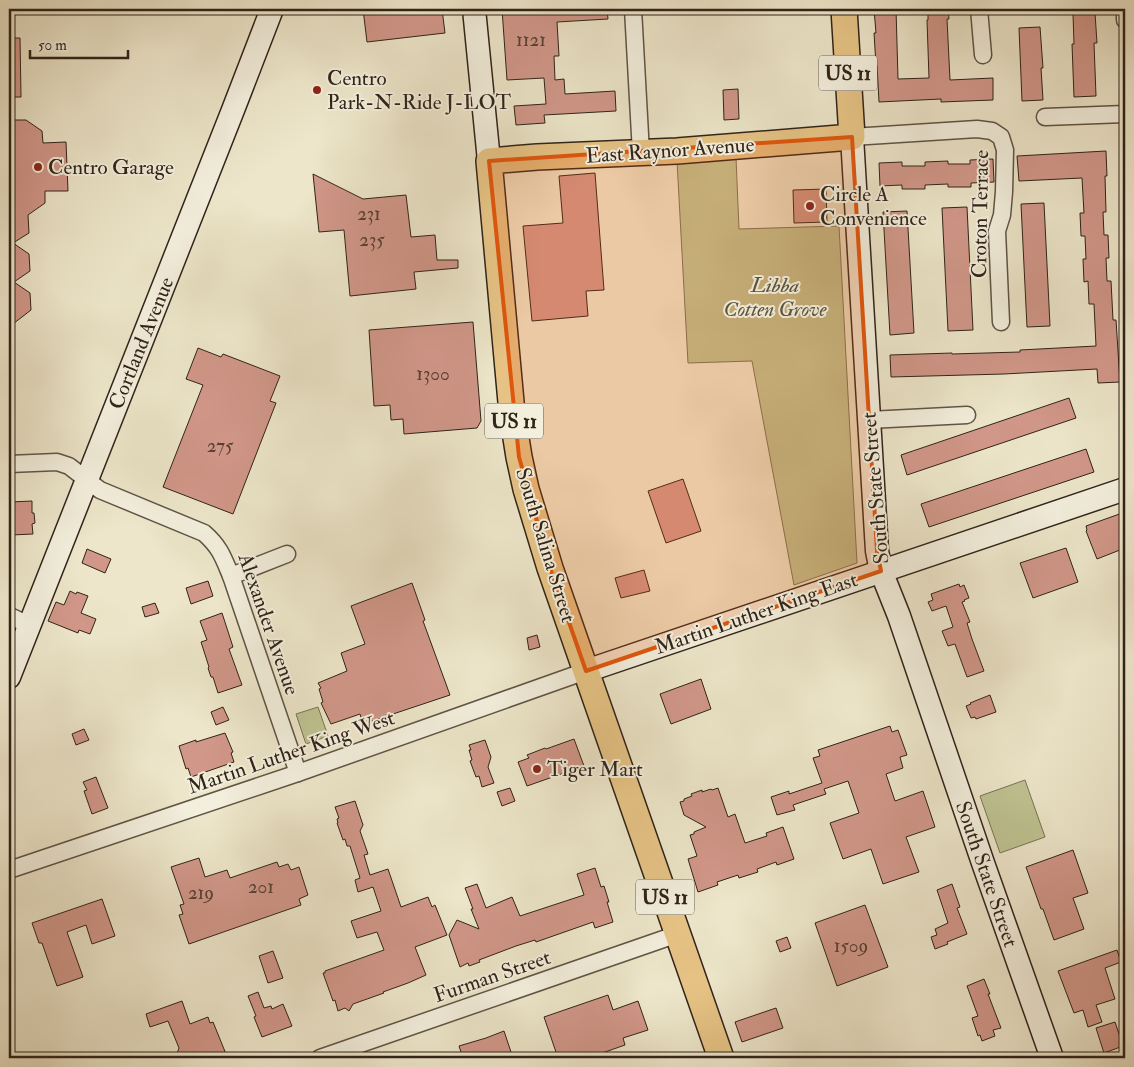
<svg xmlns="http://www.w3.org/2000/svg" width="1134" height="1067" viewBox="0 0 1134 1067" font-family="'IM FELL Double Pica',serif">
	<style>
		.green { fill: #bfc392; stroke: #787356 }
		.building { fill: #d19789; stroke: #302319 }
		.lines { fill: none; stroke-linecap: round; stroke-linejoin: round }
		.street-casing { stroke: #5f5445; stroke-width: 19 }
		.secondary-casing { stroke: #302319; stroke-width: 25 }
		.primary-casing { stroke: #302319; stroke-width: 28 }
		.street { stroke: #f3efdd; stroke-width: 16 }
		.secondary { stroke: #f3efdd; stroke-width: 22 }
		.primary { stroke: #e6c385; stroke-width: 25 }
		.marked { fill: #df560d; fill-opacity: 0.2; stroke: #df560d; stroke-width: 4; stroke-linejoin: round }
		.poi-dot { fill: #8f2418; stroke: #f3efdd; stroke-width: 2 }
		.labels { text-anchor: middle; stroke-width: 4; stroke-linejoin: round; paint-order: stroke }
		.number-label { font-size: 19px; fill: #584035 }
		.shield { fill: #f3efdd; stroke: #6a6054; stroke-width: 1 }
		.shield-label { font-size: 20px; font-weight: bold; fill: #302319 }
		.poi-label { font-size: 21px; fill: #302319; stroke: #f3efdd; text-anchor: start }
		.street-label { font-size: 21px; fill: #302319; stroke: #f3efdd }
		.park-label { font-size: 21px; font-style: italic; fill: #5b533d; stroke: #f3efdd }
	</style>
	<rect width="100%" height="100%" fill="#ede6ca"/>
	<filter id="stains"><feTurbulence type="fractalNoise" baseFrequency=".004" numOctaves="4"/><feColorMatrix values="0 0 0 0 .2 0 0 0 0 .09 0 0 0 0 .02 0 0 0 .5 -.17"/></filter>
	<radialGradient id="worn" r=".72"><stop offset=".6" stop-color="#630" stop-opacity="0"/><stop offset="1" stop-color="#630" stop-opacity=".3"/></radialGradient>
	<!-- green -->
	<g class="green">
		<path d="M736,157L739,229L839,226L857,563L794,585L752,361L688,363L677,161Z"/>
		<path d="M318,707L328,736L306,744L296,714Z"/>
		<path d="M1025,780L1045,837L1000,853L980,796Z"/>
	</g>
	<!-- building -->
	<g class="building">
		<path d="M363,9H442L445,33L367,42Z"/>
		<path d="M502,9H607L608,19L557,22L559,56H554L555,80L564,79L565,94L615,91L616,111L544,115L545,123L516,125L514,106L546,104L544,78L507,80Z"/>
		<path d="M874,9H896L898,79L929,78L927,20H928V9H948L949,19H947L950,80L993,78V100L941,102V99L879,102L877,65H876L874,33H876Z"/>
		<path d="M1095,13L1097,43H1094L1096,96L1074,97L1072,44H1074L1073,14Z"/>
		<path d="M1040,27L1043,68H1041L1043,100L1022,101L1019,28Z"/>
		<path d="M9,38H20L21,97H9Z"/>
		<path d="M738,89L739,119L724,120L723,90Z"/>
		<path d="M9,120H26L42,131L43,143L66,142L68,191H45V203L28,215L29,233L13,243L29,254L30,271L14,282L30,293L31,310L9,327Z"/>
		<path d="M1106,151L1107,176H1105L1106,212H1103L1104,235H1108L1109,258H1106L1107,281H1111L1113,320H1116L1120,382L1098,383L1097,369L1004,374L891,377L890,355L952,353V354L1020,352V350L1096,346L1094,304H1089L1088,281L1084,282L1083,259H1086L1085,236H1081L1080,213H1084L1082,178L1019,181L1017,156Z"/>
		<path d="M993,159L994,182L971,183V187H948V184L925,185V189H902V185L880,186L879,163L902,162V166H925V162L948,161V164H970V160Z"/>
		<path d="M595,173L604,290L586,291L588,316L532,321L523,226L563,223L559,176Z"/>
		<path d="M313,174L363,199L406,195L411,237L435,235L437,260H458V268L414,272L416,289L350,296L344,230L319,232Z"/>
		<path d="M826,189L827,222L794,223L793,190Z"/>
		<path d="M1044,203L1050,326L1027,327L1021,204Z"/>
		<path d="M967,207L973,330L948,331L942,208Z"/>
		<path d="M907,211L914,333L890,335L883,212Z"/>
		<path d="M473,322L481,421L477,428L404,434L403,419L391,420L390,405L374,406L369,330Z"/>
		<path d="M198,348L221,357L223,354L280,376L270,401L276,403L233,514L163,487L203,385L186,379Z"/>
		<path d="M1069,398L1076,418L907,475L901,455Z"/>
		<path d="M1086,449L1094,472L929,527L921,504Z"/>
		<path d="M683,479L701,531L666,543L648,491Z"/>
		<path d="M32,501V513H34L35,523L32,524L33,534L11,535L10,502Z"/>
		<path d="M1125,512V548L1097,559L1086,531L1087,530L1086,526Z"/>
		<path d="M1066,548L1078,582L1033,598L1020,563Z"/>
		<path d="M87,549L111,559L105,573L82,563Z"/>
		<path d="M644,570L650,591L621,598L615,578Z"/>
		<path d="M208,581L213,596L191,604L186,588Z"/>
		<path d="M412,583L425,620L423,621L450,695L363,724L360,714L331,724L321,703L323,702L319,689L321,688L318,683L347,671L341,653L365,644L351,606Z"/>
		<path d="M959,584L960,587L964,585L969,598L964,600L965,601L962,602L970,622L967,623L972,639L984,671L967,677L955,644L948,646L942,631L953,627L946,606L932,611L928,602L933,600L931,594Z"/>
		<path d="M70,591L76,594L77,592L88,596L81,613L96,619L90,634L79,630L78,633L48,621L56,602L64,605Z"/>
		<path d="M155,603L159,613L145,617L142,607Z"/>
		<path d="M222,613L233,647L229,649L242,685L218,693L213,677H211L208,668L209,667L201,642L207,640L200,621Z"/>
		<path d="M537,635L540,647L529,650L527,638Z"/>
		<path d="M701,679L711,709L671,724L660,694Z"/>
		<path d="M990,695L996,712L976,719L975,717L971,718L966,706L971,704L970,703Z"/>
		<path d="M223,707L229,720L216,725L211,712Z"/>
		<path d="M890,726L892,732L898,730L907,755L900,757L903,768L886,774L895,801L923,791L935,827L906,837L919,872L883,884L871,849L843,859L830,823L859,813L848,781L824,789L826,794L793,805L795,810L777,815L771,797L789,791V794L822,783L813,758L820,756L818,750Z"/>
		<path d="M84,729L89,740L76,745L72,734Z"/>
		<path d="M225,733L233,752L231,753L234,762L191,777L188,768L186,769L179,746L196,740V742Z"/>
		<path d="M574,739L584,766L527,786L518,762L529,758L527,755L545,748L546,749Z"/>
		<path d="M485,740L491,757L488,767L494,783L482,787L479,776L476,777L470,761L472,760L469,750H471L469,745Z"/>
		<path d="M96,777L108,808L92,814L84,791L87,790L83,782Z"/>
		<path d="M510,788L515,801L502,806L497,792Z"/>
		<path d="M718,788L728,817L735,814L745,843L767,836L766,833L783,827L794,859L777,865L776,862L757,869L758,872L739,878L738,875L717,882L718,885L698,892L688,859L697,856L690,835L694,834V832L706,827L684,815L680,802L684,801V799L692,796L691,794L702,790V792L711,789L712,790Z"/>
		<path d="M355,801L363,825L360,831L368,854L364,855L370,875L388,869L401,907L428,897L432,907L435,905L447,935L415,947L426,975L408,983L383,992L384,993L353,1004L349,1011L345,1008L338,1011L335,1000L333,1001L323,973H325V971L384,950L377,932L357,938L351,921L381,911L373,887L358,892L355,880L360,878L350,846H347L345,839L343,840L337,823H338L337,819L339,818L335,807Z"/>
		<path d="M1073,850L1088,893L1073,898L1084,929L1054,940L1043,909H1041L1026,867Z"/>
		<path d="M199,858L205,877L227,870L230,878L277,862L279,867L288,864L291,870L299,867L308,895L299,899L301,905L189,944L179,915L183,914L180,905L184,904L171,867Z"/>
		<path d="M595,868L601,887L604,886L609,902H607L613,922L595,928L593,922L536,942L535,940L516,946L479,960L480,962L469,966L468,963L460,967L449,935L457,920L479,929L471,909H473L465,888L477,884L486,908L512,897L520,916L584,895L577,874Z"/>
		<path d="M952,884L960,907L957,908L967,934L947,942L948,944L935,949L931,937L937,935L935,929L948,923L937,890Z"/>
		<path d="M102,899L115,936L92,944L86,925L67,932L83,977L57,986L42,943H39L32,923Z"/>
		<path d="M865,905L888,967L837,986L815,923Z"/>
		<path d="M787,937L791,948L780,952L776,941Z"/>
		<path d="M1117,950L1121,962L1105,968L1115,999L1096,1005L1102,1022L1088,1027L1083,1010L1074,1013L1058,971Z"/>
		<path d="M273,951L283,978L268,983L259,956Z"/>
		<path d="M984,979L990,994H988L1001,1028L993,1030L995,1036L982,1041L980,1035L978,1036L972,1018L978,1016L967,986Z"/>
		<path d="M258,992L264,1008L271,1006L272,1009L283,1004L292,1026L262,1037L254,1017L256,1016L248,996Z"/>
		<path d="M608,995L613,1010L638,1001L648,1030L623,1038L625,1045L588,1058H558L544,1017Z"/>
		<path d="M182,1001L190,1024L208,1017L210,1023L213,1022L226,1054L215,1058H182L176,1056L179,1048L168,1021L150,1027L146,1014Z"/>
		<path d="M776,1008L783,1028L742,1042L735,1022Z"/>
		<path d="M1115,1022L1123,1046L1104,1053L1096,1028Z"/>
		<path d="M504,1031L513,1058H463L459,1046L486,1038Z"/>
	</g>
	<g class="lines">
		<defs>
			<g id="street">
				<path d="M633,9L641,153"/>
				<path d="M979,9L983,55"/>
				<path d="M1125,9V20"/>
				<path d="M1045,117L1125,114"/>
				<path d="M852,137L977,129L992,131L1001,137L1005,150L1004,192L1002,215L997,231L1001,322"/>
				<path d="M869,420L967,415"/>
				<path d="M9,464L57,462L69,466L100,490L204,533C220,547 223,557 231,576L298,773"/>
				<path d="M231,576L287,554"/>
				<path d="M9,618L12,617L29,625"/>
				<path d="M9,870L298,773L586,671"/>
				<path d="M320,1058L678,934"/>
			</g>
			<g id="secondary">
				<path d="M474,9L489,161"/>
				<path d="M852,137L877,551L881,571L899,616L983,863L1052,1058"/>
				<path d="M586,671L1125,489"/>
				<path d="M9,677L233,110L272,9"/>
			</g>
			<path id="primary" d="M721,1058L550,568L526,489L519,457L512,413L489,161L537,157L677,151L852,137L844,9"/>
		</defs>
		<!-- street casing -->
		<use href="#street" class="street-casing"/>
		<!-- secondary casing -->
		<use href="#secondary" class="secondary-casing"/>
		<!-- primary casing -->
		<use href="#primary" class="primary-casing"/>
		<!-- street -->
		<use href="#street" class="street"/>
		<!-- secondary -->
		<use href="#secondary" class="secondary"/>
		<!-- primary -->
		<use href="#primary" class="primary"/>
	</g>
	<!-- marked area -->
	<path class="marked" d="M852,137L877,551L881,571L586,671L550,568L519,457L489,161Z"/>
	<!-- markers -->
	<g class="poi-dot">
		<circle cx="317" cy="90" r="5"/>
		<circle cx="38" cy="167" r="5"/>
		<circle cx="810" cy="206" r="5"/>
		<circle cx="537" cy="769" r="5"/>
	</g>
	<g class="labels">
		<!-- number labels -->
		<g class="number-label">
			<text x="531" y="46">1121</text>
			<text x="369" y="220">231</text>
			<text x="372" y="246">235</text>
			<text x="433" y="380">1300</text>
			<text x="220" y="452">275</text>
			<text x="261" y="893">201</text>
			<text x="201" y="899">219</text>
			<text x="851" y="952">1509</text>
		</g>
		<!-- shield labels -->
		<g class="shield">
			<rect x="819" y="55.5" width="58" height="35" rx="4"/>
			<rect x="485" y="403.5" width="58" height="35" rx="4"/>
			<rect x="636" y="879.5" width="58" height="35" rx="4"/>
		</g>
		<g class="shield-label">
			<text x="848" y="80">US 11</text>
			<text x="514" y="428">US 11</text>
			<text x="665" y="904">US 11</text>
		</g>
		<!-- poi labels -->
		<g class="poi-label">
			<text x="327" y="85">Centro<tspan x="327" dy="24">Park-N-Ride J-LOT</tspan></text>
			<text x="48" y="174">Centro Garage</text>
			<text x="820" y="201">Circle A<tspan x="820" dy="24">Convenience</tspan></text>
			<text x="547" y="776">Tiger Mart</text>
		</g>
		<!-- street labels -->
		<g class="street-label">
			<text transform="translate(670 150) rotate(-4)" y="7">East Raynor Avenue</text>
			<text transform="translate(980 214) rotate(-89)" y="7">Croton Terrace</text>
			<text transform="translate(141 343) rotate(-68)" y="7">Cortland Avenue</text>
			<text transform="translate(875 488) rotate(-95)" y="7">South State Street</text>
			<text transform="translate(546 545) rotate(73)" y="7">South Salina Street</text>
			<text transform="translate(756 613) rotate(-19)" y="7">Martin Luther King East</text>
			<text transform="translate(269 624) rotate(71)" y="7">Alexander Avenue</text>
			<text transform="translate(291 752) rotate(-19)" y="7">Martin Luther King West</text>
			<text transform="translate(987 874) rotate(71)" y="7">South State Street</text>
			<text transform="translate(492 976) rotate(-19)" y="7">Furman Street</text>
		</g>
		<!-- park labels -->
		<g class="park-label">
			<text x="775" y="292">Libba<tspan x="775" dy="24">Cotten Grove</tspan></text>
		</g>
	</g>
	<!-- margin -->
	<rect width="1134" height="1067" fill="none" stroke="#ede6ca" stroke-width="30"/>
	<rect x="10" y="10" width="1114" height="1047" fill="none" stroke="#302319" stroke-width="2.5"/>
	<rect x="15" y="15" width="1104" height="1037" fill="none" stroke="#302319"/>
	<!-- scale -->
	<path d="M30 50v8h98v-8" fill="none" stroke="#302319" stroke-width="2.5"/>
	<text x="38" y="50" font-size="15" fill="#302319" stroke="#f3efdd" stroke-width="4" paint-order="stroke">50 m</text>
	<rect width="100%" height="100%" filter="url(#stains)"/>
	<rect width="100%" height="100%" fill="url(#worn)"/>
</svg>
